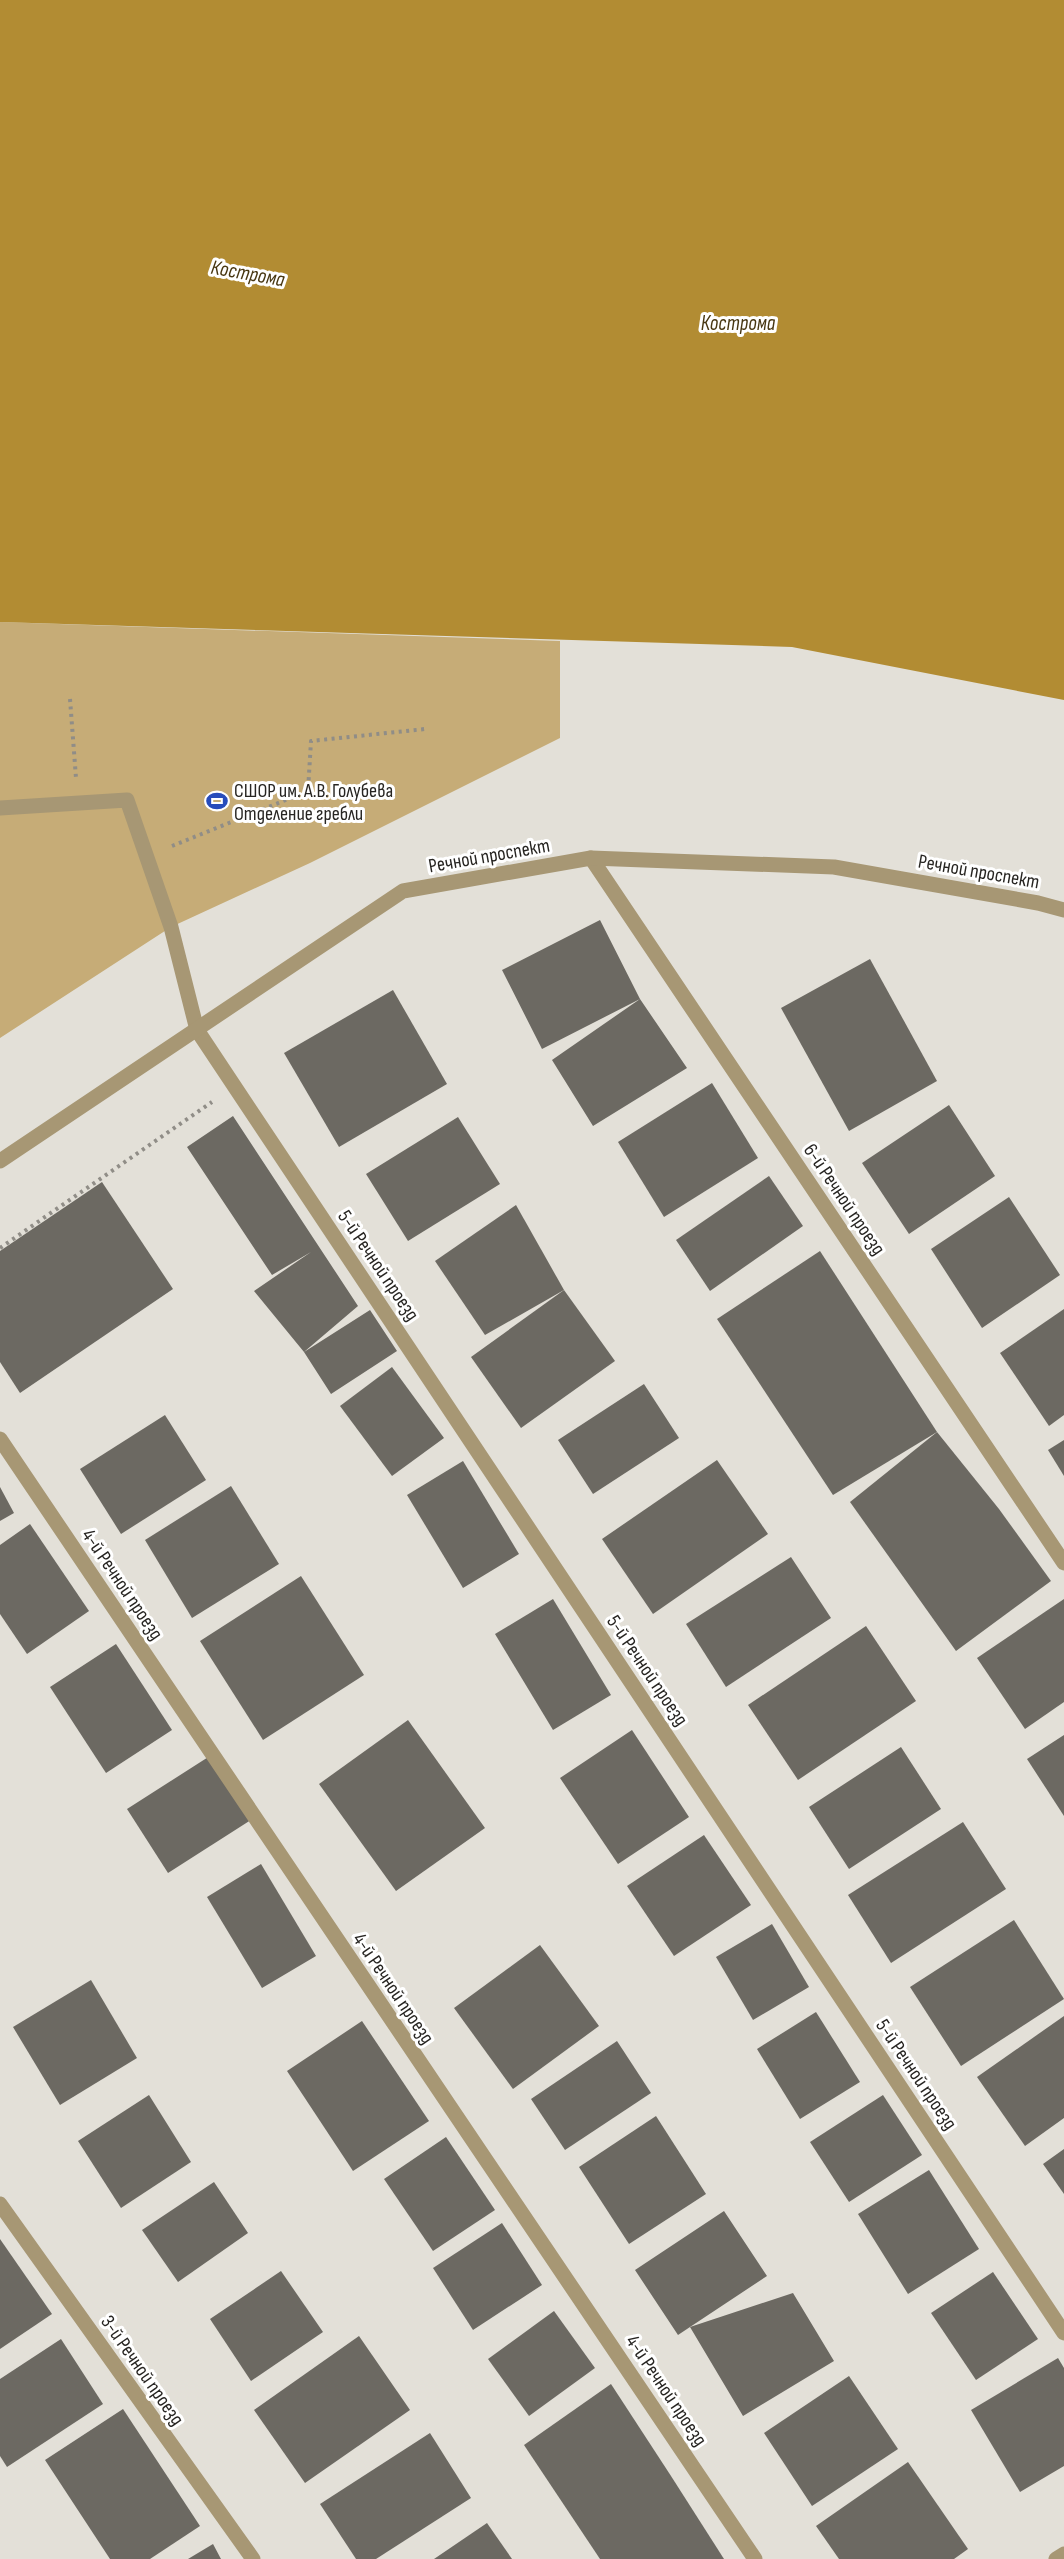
<svg xmlns="http://www.w3.org/2000/svg" width="1064" height="2559" viewBox="0 0 1064 2559" font-family="'Sofia Sans Condensed',sans-serif">
	<style>
		.green { fill: #c6ac77 }
		.water { fill: #b28c33 }
		.building { fill: #6c6962 }
		.lines { fill: none; stroke-linecap: round; stroke-linejoin: round }
		.path { stroke: #908d87; stroke-width: 4; stroke-dasharray: 3 4.5; stroke-linecap: butt }
		.service { stroke: #a79774; stroke-width: 15 }
		.minor { stroke: #a79774; stroke-width: 15 }
		.tertiary { stroke: #a79774; stroke-width: 15 }
		.labels { text-anchor: middle; stroke-width: 6; stroke-linejoin: round; paint-order: stroke }
		.poi-label { font-size: 20px; fill: #272522; stroke: #fff; text-anchor: start }
		.street-label { font-size: 20px; fill: #272522; stroke: #fff }
		.water-label { font-size: 21px; font-style: italic; fill: #483712; stroke: #fff }
	</style>
	<rect width="100%" height="100%" fill="#e3e0d8"/>
	<!-- green -->
	<path class="green" d="M0,622L560,641V738L310,863L171,927L0,1038Z"/>
	<!-- water -->
	<path class="water" d="M0,0H1064V700L792,647L0,622Z"/>
	<!-- building -->
	<g class="building">
		<path d="M600,920L640,999L687,1068L593,1126L552,1060L640,999L542,1049L502,970Z"/>
		<path d="M870,959L937,1081L849,1131L781,1008Z"/>
		<path d="M393,990L447,1084L339,1147L284,1053Z"/>
		<path d="M712,1083L758,1158L664,1217L618,1142Z"/>
		<path d="M949,1105L995,1176L909,1234L862,1163Z"/>
		<path d="M233,1116L358,1306L304,1352L370,1310L397,1351L331,1394L304,1352L254,1291L311,1252L272,1275L187,1147Z"/>
		<path d="M458,1117L500,1184L408,1241L366,1174Z"/>
		<path d="M769,1176L803,1226L710,1291L676,1240Z"/>
		<path d="M102,1182L173,1289L20,1393L0,1362V1251Z"/>
		<path d="M1009,1197L1060,1275L982,1328L931,1249Z"/>
		<path d="M516,1205L564,1290L485,1335L435,1261Z"/>
		<path d="M820,1251L937,1432L833,1495L717,1319Z"/>
		<path d="M564,1290L615,1361L521,1428L471,1357Z"/>
		<path d="M1064,1309V1415L1049,1426L1000,1353Z"/>
		<path d="M392,1367L444,1438L392,1476L340,1406Z"/>
		<path d="M644,1384L679,1438L593,1494L558,1440Z"/>
		<path d="M165,1415L206,1480L121,1534L80,1469Z"/>
		<path d="M937,1432L999,1509L1051,1581L956,1651L850,1502Z"/>
		<path d="M1064,1440V1476L1048,1450Z"/>
		<path d="M717,1460L768,1534L653,1614L602,1539Z"/>
		<path d="M463,1461L519,1554L463,1588L407,1495Z"/>
		<path d="M231,1486L279,1564L192,1618L145,1540Z"/>
		<path d="M0,1487L14,1513L0,1521Z"/>
		<path d="M30,1524L89,1611L27,1654L0,1614V1545Z"/>
		<path d="M791,1557L831,1618L726,1687L686,1624Z"/>
		<path d="M301,1576L364,1675L263,1740L200,1641Z"/>
		<path d="M553,1599L611,1695L553,1730L495,1634Z"/>
		<path d="M1064,1599V1702L1025,1729L977,1658Z"/>
		<path d="M866,1626L916,1701L798,1780L748,1705Z"/>
		<path d="M116,1644L172,1730L106,1773L50,1687Z"/>
		<path d="M408,1720L485,1828L396,1891L319,1784Z"/>
		<path d="M632,1730L689,1817L618,1864L560,1778Z"/>
		<path d="M1064,1735V1816L1027,1759Z"/>
		<path d="M901,1747L941,1809L849,1869L809,1807Z"/>
		<path d="M213,1754L254,1818L168,1873L127,1809Z"/>
		<path d="M963,1822L1006,1889L891,1963L848,1895Z"/>
		<path d="M704,1835L751,1905L674,1956L627,1886Z"/>
		<path d="M261,1864L316,1956L262,1988L207,1897Z"/>
		<path d="M1014,1920L1064,1999L961,2066L910,1987Z"/>
		<path d="M772,1924L809,1987L753,2020L716,1957Z"/>
		<path d="M540,1945L599,2026L513,2089L454,2008Z"/>
		<path d="M91,1980L137,2058L60,2105L13,2027Z"/>
		<path d="M816,2012L860,2082L800,2119L757,2049Z"/>
		<path d="M1064,2016V2118L1025,2146L977,2077Z"/>
		<path d="M362,2021L429,2121L353,2171L287,2071Z"/>
		<path d="M617,2041L651,2093L565,2150L531,2099Z"/>
		<path d="M149,2095L191,2162L121,2208L78,2141Z"/>
		<path d="M883,2095L922,2155L849,2202L810,2142Z"/>
		<path d="M656,2116L706,2194L629,2244L579,2167Z"/>
		<path d="M446,2137L495,2210L433,2251L384,2179Z"/>
		<path d="M1064,2149V2194L1043,2164Z"/>
		<path d="M929,2170L979,2249L908,2294L858,2214Z"/>
		<path d="M214,2182L248,2233L178,2282L142,2230Z"/>
		<path d="M724,2211L767,2276L690,2327L793,2293L834,2361L743,2416L690,2327L678,2335L635,2270Z"/>
		<path d="M502,2223L542,2285L473,2330L433,2268Z"/>
		<path d="M0,2239L52,2314L0,2349Z"/>
		<path d="M281,2271L323,2332L251,2381L210,2319Z"/>
		<path d="M993,2272L1038,2339L976,2380L931,2313Z"/>
		<path d="M554,2311L595,2368L529,2416L488,2359Z"/>
		<path d="M359,2336L410,2410L305,2483L254,2410Z"/>
		<path d="M61,2339L103,2404L7,2467L0,2456V2379Z"/>
		<path d="M1058,2358L1064,2368V2466L1020,2492L971,2410Z"/>
		<path d="M849,2376L898,2449L812,2506L764,2433Z"/>
		<path d="M611,2384L671,2476L724,2559H600L524,2445Z"/>
		<path d="M123,2409L200,2526L150,2559H110L45,2460Z"/>
		<path d="M430,2433L471,2498L376,2559H356L320,2504Z"/>
		<path d="M908,2462L968,2549L954,2559H839L816,2526Z"/>
		<path d="M487,2523L512,2559H434Z"/>
		<path d="M213,2544L221,2559H188Z"/>
	</g>
	<g class="lines">
		<!-- path -->
		<g class="path">
			<path d="M70,699L76,778"/>
			<path d="M172,846L308,791L311,741L425,729"/>
			<path d="M0,1248L212,1102"/>
		</g>
		<!-- service -->
		<path class="service" d="M0,808L127,800L171,927L197,1030"/>
		<!-- minor -->
		<g class="minor">
			<path d="M591,858L1064,1563"/>
			<path d="M197,1030L1064,2333"/>
			<path d="M0,1439L755,2559"/>
			<path d="M0,2204L253,2559"/>
			<path d="M1056,2559L1064,2554"/>
		</g>
		<!-- tertiary -->
		<path class="tertiary" d="M0,1161L403,891L591,858L834,867L1038,903L1064,910"/>
	</g>
	<!-- icons -->
	<defs>
		<symbol id="stadium-bare" viewBox="-9 -9 18 18"><path d="M0-5a6.5 5 0 1 0 0 10a6.5 5 0 1 0 0-10ZM-3.5-1.8h7v3.6h-7Z" fill="#274cbb" stroke="#fff" stroke-width="2.5" paint-order="stroke"/></symbol>
	</defs>
	<g fill-rule="evenodd">
		<use href="#stadium-bare" x="202" y="786" width="30" height="30"/>
	</g>
	<g class="labels">
		<!-- poi labels -->
		<g class="poi-label">
			<text x="234" y="797">СШОР им. А.В. Голубева<tspan x="234" dy="23">Отделение гребли</tspan></text>
		</g>
		<!-- street labels -->
		<g class="street-label">
			<text transform="translate(489 855) rotate(-10)" y="7">Речной проспект</text>
			<text transform="translate(979 871) rotate(10)" y="7">Речной проспект</text>
			<text transform="translate(845 1199) rotate(56)" y="7">6-й Речной проезд</text>
			<text transform="translate(379 1265) rotate(56)" y="7">5-й Речной проезд</text>
			<text transform="translate(123 1584) rotate(56)" y="7">4-й Речной проезд</text>
			<text transform="translate(648 1670) rotate(56)" y="7">5-й Речной проезд</text>
			<text transform="translate(394 1988) rotate(56)" y="7">4-й Речной проезд</text>
			<text transform="translate(917 2074) rotate(56)" y="7">5-й Речной проезд</text>
			<text transform="translate(143 2370) rotate(55)" y="7">3-й Речной проезд</text>
			<text transform="translate(667 2390) rotate(56)" y="7">4-й Речной проезд</text>
		</g>
		<!-- water labels -->
		<g class="water-label">
			<text transform="translate(248 273) rotate(10)" y="7">Кострома</text>
			<text x="738" y="330">Кострома</text>
		</g>
	</g>
</svg>
